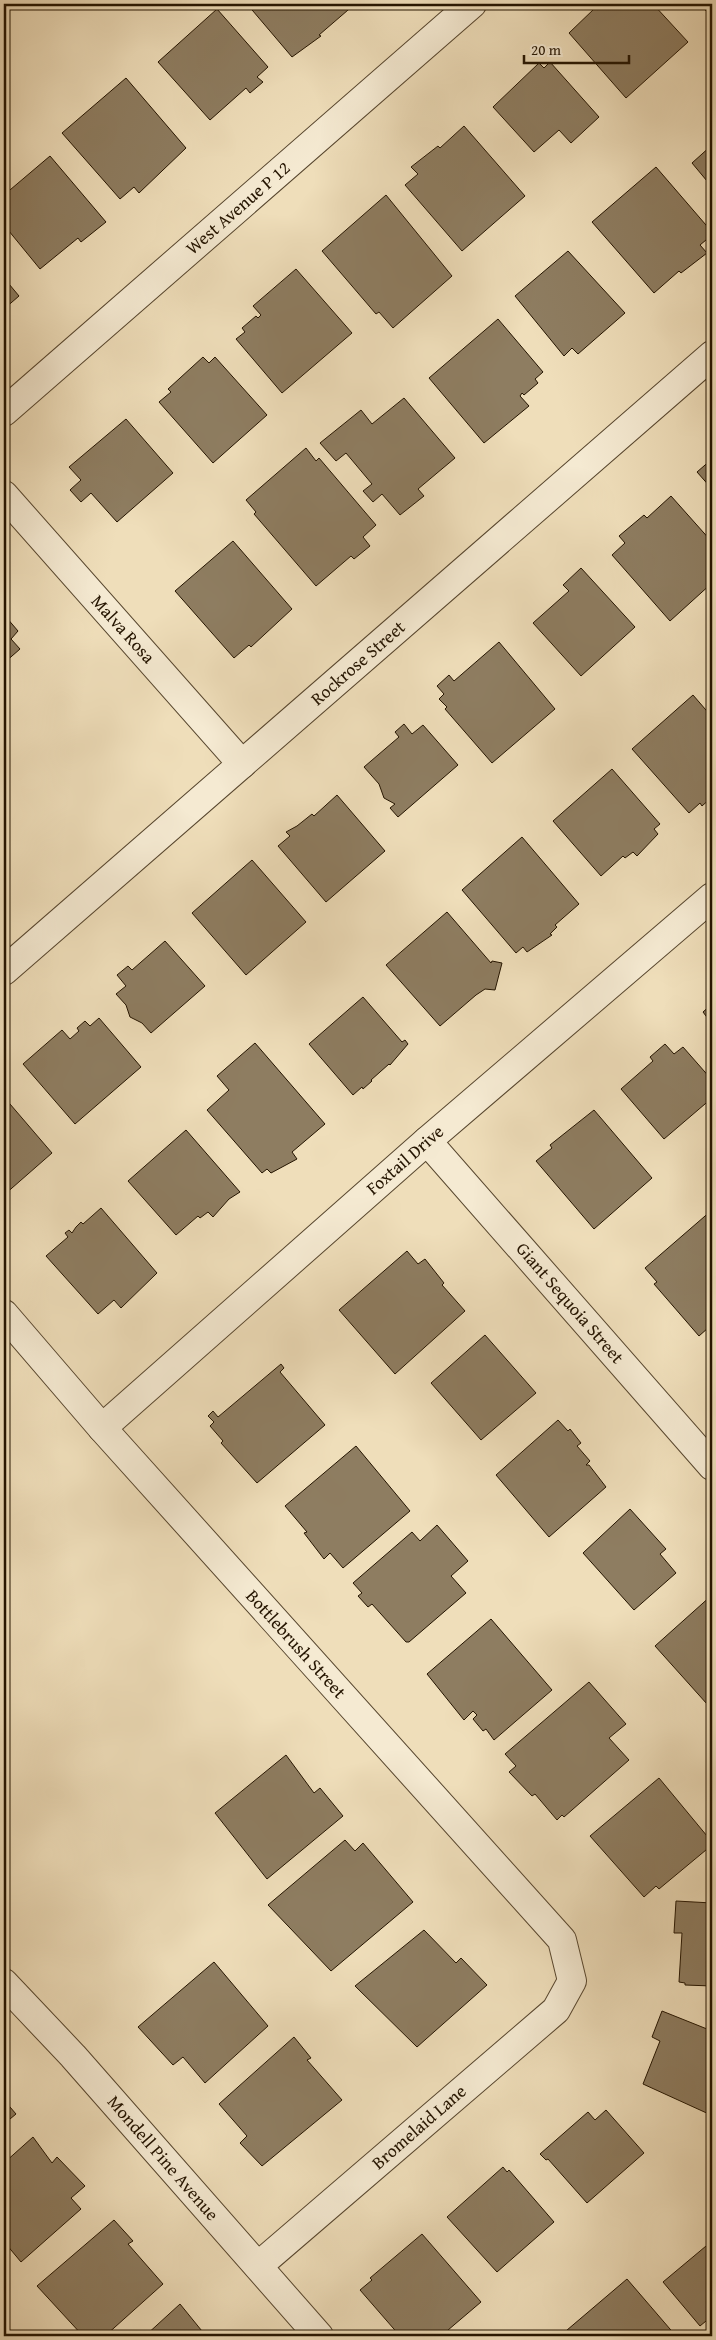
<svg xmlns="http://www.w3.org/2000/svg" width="716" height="2340" viewBox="0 0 716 2340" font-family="'Gentium Book Plus',serif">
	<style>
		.building { fill: #8e7d61; stroke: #241400 }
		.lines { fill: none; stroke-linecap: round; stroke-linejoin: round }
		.minor-casing { stroke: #57462e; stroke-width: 30 }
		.minor { stroke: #f5ead2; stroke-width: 28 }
		.labels { text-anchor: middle; stroke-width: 4; stroke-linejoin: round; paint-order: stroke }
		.street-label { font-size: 18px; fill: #241400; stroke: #f5ead2 }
	</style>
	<rect width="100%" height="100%" fill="#efdeba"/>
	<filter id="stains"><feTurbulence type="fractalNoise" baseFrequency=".004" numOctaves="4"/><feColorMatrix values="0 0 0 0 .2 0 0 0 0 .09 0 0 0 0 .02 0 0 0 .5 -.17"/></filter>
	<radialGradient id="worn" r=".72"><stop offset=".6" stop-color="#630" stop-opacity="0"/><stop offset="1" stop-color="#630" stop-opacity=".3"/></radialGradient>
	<!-- building -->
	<g class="building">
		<path d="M247,4H355L319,35L321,36L292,57Z"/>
		<path d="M604,4H653L688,42L626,98L569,33L595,8L597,10Z"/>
		<path d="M700,4H712V10L708,13Z"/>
		<path d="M217,9L268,67L257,77L263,82L250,93L246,88L210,120L158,62Z"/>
		<path d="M550,62L599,117L571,143L559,130L534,152L493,107L539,63L544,68Z"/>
		<path d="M126,78L186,148L139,193L134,187L120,199L62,133Z"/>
		<path d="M464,126L525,196L462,251L405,185L418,174L411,167L438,146L440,148Z"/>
		<path d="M712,145V187L692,163Z"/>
		<path d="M50,156L106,222L81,242L78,238L40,269L4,225V195Z"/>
		<path d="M656,167L712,232V235L700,245L707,253L681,273L679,271L654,293L592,222Z"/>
		<path d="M386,195L452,276L393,328L379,312L376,314L322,251Z"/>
		<path d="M568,251L625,313L578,354L572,348L564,356L515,296Z"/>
		<path d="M296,269L352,333L282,393L236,339L245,332L242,328L256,316L258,318L261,315L253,306Z"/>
		<path d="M4,278L19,296L4,309Z"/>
		<path d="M498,319L543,372L535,379L538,383L524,395L522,393L520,396L529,406L484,443L429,378Z"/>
		<path d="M203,357L209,363L215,357L267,415L213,463L159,402L171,392L168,389Z"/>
		<path d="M404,398L455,458L418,489L424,496L400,515L382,494L373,502L363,491L372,484L346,453L336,461L320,443L361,410L372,424Z"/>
		<path d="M126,419L173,473L117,522L91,493L81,502L70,490L81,480L69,467Z"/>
		<path d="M306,448L316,461L319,458L376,525L363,537L370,546L354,559L351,556L316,586L254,514L256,512L246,500Z"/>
		<path d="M712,459V489L697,472Z"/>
		<path d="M671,496L712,542V583L670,621L612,555L625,543L619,536L644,515L647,518Z"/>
		<path d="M233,541L292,609L251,647L249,645L234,658L175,591Z"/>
		<path d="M581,568L635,627L581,676L533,623L569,591L563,585Z"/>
		<path d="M6,617L18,631L11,639L20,649L4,663V618Z"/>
		<path d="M499,642L555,709L492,763L445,709L447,707L439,699L444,694L437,686L449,675L454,681Z"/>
		<path d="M693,695L712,717V797L702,806L700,803L689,813L632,749Z"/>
		<path d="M404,724L412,734L423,725L458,765L398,817L390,808L395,804L384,798L379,784L364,767L399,737L395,732Z"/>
		<path d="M612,769L660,824L654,829L658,834L637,856L633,852L625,858L623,856L601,876L553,821Z"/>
		<path d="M337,795L385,851L326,902L278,846L290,836L286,832L297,826L312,814L314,816Z"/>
		<path d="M522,837L579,904L555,925L557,927L550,934L552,935L527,952L523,947L516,953L462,890Z"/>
		<path d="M252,860L306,922L246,975L192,913Z"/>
		<path d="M447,912L491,963L492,961L502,963L495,990L485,989L476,995L440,1026L386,965Z"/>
		<path d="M165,941L205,986L151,1033L142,1023L130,1017L126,1005L116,994L126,986L117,975L128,966L132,970Z"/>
		<path d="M363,997L402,1042L405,1040L408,1044L390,1065L389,1064L371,1080L372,1081L363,1089L362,1087L353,1095L309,1044Z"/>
		<path d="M712,1004V1024L703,1012Z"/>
		<path d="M99,1018L141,1067L75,1124L23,1064L62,1030L70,1039L79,1031L77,1028L85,1021L90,1026Z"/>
		<path d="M255,1043L325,1124L292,1152L297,1159L271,1173L267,1169L262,1173L207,1110L229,1090L217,1076Z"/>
		<path d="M665,1044L674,1054L683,1047L712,1080V1098L664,1139L621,1089L653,1061L650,1057Z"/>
		<path d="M4,1097L52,1153L4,1195Z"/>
		<path d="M594,1110L652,1178L594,1229L536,1161L552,1148L550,1145Z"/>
		<path d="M186,1130L240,1192L229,1199L213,1217L208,1212L200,1218L198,1216L176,1235L128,1181Z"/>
		<path d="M101,1208L157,1273L121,1308L114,1300L98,1314L46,1256L68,1237L65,1233L69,1230L72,1233L76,1227L81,1222L83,1224Z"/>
		<path d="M712,1210V1331L708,1328L699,1336L654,1284L657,1282L645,1268Z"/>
		<path d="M407,1251L418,1264L425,1259L444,1283L442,1285L465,1311L395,1374L339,1310Z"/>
		<path d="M485,1335L536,1393L481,1440L431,1383Z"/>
		<path d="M281,1364L284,1368L280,1372L325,1425L257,1483L221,1443L223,1441L210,1426L214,1422L208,1416L213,1411L218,1417Z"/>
		<path d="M558,1420L568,1431L570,1429L581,1443L577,1446L590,1461L586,1465H589L606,1487L549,1537L496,1475Z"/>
		<path d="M356,1446L410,1511L343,1568L330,1553L324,1559L304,1533L307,1532L285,1506Z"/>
		<path d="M630,1509L666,1549L660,1554L676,1573L634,1610L583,1553Z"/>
		<path d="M437,1525L468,1561L451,1576L466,1593L409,1642H406L372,1604L368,1607L358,1596L362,1593L353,1583L412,1532L420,1541Z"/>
		<path d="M712,1595V1699L707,1704L655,1646Z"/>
		<path d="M491,1619L552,1690L494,1740L486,1729L483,1731L473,1719L477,1715L473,1711L464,1720L427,1674Z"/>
		<path d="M589,1682L626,1724L609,1738L629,1760L564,1817L562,1815L557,1820L535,1794L532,1796L509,1772L516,1766L505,1754Z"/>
		<path d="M286,1755L314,1793L320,1788L343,1816L267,1879L215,1813Z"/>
		<path d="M659,1778L712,1842V1845L659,1889L656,1886L644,1897L590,1836Z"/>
		<path d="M345,1840L355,1851L363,1843L413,1902L331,1971L268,1905Z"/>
		<path d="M676,1901L712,1903V1986L685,1985V1983L679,1982L682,1933H674Z"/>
		<path d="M424,1930L456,1963L461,1958L487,1985L417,2047L355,1986Z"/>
		<path d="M214,1962L268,2026L205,2083L183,2057L173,2065L138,2027Z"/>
		<path d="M662,2011L712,2031L711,2115L643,2084L660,2041L652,2037Z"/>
		<path d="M294,2037L311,2058L307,2060L342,2100L262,2166L240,2143L247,2136L219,2104Z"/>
		<path d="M4,2100L16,2114L4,2124Z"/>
		<path d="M606,2110L644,2153L587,2203L548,2159L546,2160L540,2154L588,2112L595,2120Z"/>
		<path d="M33,2137L52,2163L57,2157L85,2186L71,2198L81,2209L21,2262L6,2244L4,2246V2163Z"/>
		<path d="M503,2167L507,2172L509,2170L554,2222L497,2272L447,2217Z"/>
		<path d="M114,2220L133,2241L128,2244L163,2284L105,2336H83L37,2286Z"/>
		<path d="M422,2234L481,2302L441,2336H400L360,2290L372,2280L370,2278Z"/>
		<path d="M712,2241V2316L700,2326L663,2282Z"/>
		<path d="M627,2279L676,2336H560Z"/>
		<path d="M180,2304L206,2336H145Z"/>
	</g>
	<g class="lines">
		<defs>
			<g id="minor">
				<path d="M4,412L472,4"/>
				<path d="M4,495L242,764"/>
				<path d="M4,971L712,355"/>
				<path d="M427,1141L712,1466"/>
				<path d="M4,1314L102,1428L562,1940L572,1981L556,2010L258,2266"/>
				<path d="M102,1428L427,1141L712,897"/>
				<path d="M4,1983L73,2056L319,2336"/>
			</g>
		</defs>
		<!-- minor casing -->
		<use href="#minor" class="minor-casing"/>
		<!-- minor -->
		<use href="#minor" class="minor"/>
	</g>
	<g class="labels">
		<!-- street labels -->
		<g class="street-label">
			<text transform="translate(238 208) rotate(-41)" y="6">West Avenue P 12</text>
			<text transform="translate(123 629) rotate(48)" y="6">Malva Rosa</text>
			<text transform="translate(358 663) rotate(-41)" y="6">Rockrose Street</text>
			<text transform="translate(405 1160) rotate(-41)" y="6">Foxtail Drive</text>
			<text transform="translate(570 1303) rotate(49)" y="6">Giant Sequoia Street</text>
			<text transform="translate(296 1644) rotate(48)" y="6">Bottlebrush Street</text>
			<text transform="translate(419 2127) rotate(-41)" y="6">Bromelaid Lane</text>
			<text transform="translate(163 2158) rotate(49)" y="6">Mondell Pine Avenue</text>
		</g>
	</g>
	<!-- margin -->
	<rect width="716" height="2340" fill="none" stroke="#efdeba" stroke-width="20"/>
	<rect x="5" y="5" width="706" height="2330" fill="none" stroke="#241400" stroke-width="2.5"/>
	<rect x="10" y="10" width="696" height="2320" fill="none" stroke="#241400"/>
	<!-- scale -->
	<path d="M524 55v8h105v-8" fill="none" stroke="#241400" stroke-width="2.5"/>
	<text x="531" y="55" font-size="15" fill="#241400" stroke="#f5ead2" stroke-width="4" paint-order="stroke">20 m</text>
	<rect width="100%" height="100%" filter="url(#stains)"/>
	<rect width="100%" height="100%" fill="url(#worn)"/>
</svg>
